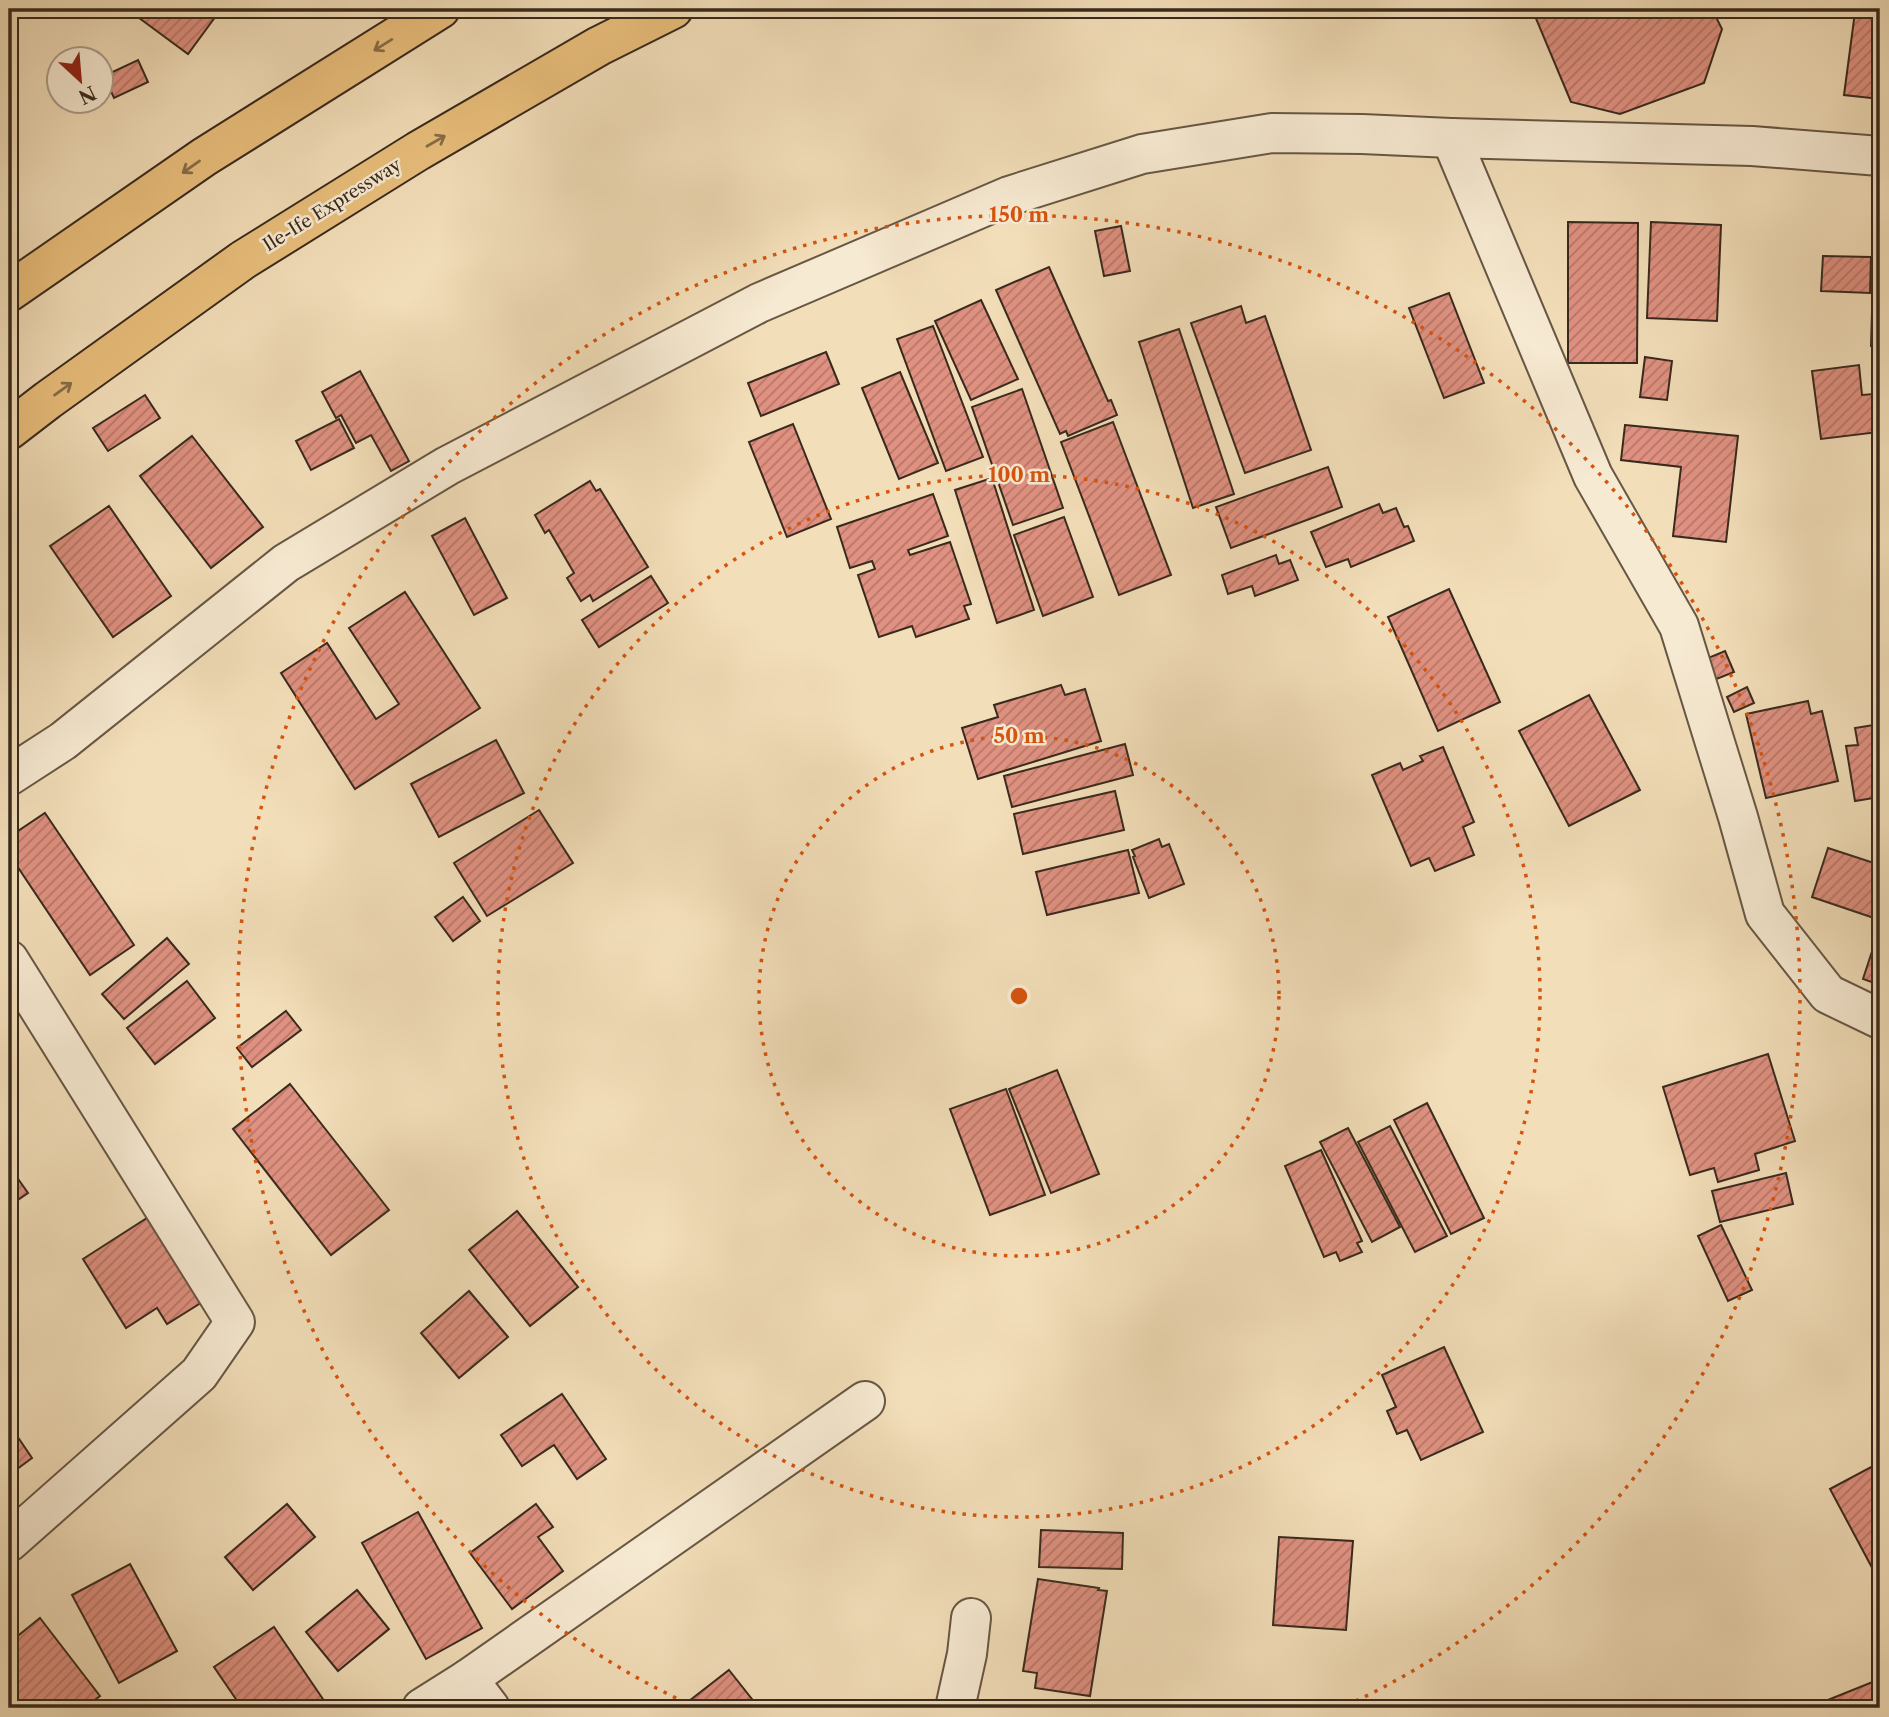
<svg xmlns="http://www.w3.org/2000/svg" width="1889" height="1717" viewBox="0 0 1889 1717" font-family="'Libre Caslon Text',serif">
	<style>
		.building { fill: url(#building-hatch); stroke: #392a1d; stroke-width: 2 }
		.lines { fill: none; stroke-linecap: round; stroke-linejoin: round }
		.street-casing { stroke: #675744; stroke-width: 42 }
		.primary-casing { stroke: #392a1d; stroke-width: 42 }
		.street { stroke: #f7ead2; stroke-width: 38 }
		.primary { stroke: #e9bf7c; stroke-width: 38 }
		.oneway { stroke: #886d48 }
		.ring { fill: none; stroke: #d6540e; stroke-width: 3.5; stroke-dasharray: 3.5 7 }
		.labels { text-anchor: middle; stroke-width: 5; stroke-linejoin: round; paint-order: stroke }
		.street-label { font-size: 18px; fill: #392a1d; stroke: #f7ead2 }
		.centre { fill: #d6540e; stroke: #f7ead2; stroke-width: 3.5 }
		.ring-label { font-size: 21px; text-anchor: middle; font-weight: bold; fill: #d6540e; stroke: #f7ead2; stroke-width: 5; stroke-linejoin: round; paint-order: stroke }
	</style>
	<defs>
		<pattern id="building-hatch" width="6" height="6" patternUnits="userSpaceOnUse" patternTransform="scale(1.75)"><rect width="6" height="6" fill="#e09181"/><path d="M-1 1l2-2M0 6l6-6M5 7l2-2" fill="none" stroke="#b77769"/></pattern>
	</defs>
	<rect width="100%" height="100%" fill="#f2deb9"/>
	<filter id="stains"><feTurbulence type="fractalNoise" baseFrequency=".00286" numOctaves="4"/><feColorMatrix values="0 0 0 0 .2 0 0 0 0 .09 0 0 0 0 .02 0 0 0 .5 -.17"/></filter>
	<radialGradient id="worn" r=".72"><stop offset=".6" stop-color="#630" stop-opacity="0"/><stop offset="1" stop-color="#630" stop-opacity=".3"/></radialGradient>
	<!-- building -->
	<g class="building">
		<path d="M127,9H221L188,54Z"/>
		<path d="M1532,9H1712L1722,29L1704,83L1620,114L1571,102Z"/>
		<path d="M1855,12L1880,16V99L1844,95Z"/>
		<path d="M138,60L148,82L114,98L104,76Z"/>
		<path d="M1568,222L1638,223L1637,363H1568Z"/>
		<path d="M1651,222L1721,225L1717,321L1647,318Z"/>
		<path d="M1121,226L1130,271L1104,276L1095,231Z"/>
		<path d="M1823,256L1871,257L1870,293L1821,291Z"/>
		<path d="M1049,267L1108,401L1111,400L1117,415L1068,436L1066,431L1060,434L996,290Z"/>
		<path d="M1449,293L1484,383L1444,398L1409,308Z"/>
		<path d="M981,300L1018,379L971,400L935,321Z"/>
		<path d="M1241,306L1246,323L1265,316L1311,450L1245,473L1191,323Z"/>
		<path d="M1872,312H1880V346H1871Z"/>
		<path d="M933,326L983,457L946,471L897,339Z"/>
		<path d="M1179,329L1234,494L1193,508L1139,342Z"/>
		<path d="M826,352L839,384L761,416L748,383Z"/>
		<path d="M1645,357L1672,361L1667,400L1640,397Z"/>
		<path d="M1859,365L1862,395L1874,394L1879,432L1821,439L1812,371Z"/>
		<path d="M360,371L409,461L391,471L371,435L356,443L341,415L336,418L322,392Z"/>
		<path d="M900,372L938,463L899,479L862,388Z"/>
		<path d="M1022,389L1063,508L1013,525L972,407Z"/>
		<path d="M145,395L160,418L108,451L93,428Z"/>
		<path d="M339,419L354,448L311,470L296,441Z"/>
		<path d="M1113,422L1171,575L1119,595L1061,442Z"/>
		<path d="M793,424L831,519L787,537L749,442Z"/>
		<path d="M1625,425L1738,436L1726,542L1673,536L1681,467L1621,460Z"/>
		<path d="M192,436L263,527L211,568L140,476Z"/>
		<path d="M1328,467L1342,507L1231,548L1216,507Z"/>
		<path d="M992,478L1034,610L997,623L955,490Z"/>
		<path d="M590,481L596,491L600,489L648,567L593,601L590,595L581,601L567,578L574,573L549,530L545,533L535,515Z"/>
		<path d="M933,494L948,536L908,550L910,555L950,542L971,604L964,606L969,619L916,637L912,626L879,637L858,575L875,569L872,561L850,568L837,527Z"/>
		<path d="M1379,504L1383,513L1396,508L1404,527L1408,526L1414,541L1351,567L1348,559L1326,567L1311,532Z"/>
		<path d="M109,506L171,596L113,637L50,546Z"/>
		<path d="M1064,517L1093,597L1043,616L1014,535Z"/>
		<path d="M465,518L507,598L474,615L432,536Z"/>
		<path d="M1276,555L1279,564L1290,560L1298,580L1255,596L1252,586L1228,594L1222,575Z"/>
		<path d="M651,576L668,603L599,647L582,620Z"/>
		<path d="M1449,589L1500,702L1438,731L1388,617Z"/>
		<path d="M405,592L480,708L355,789L281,673L327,643L376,719L399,704L349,628Z"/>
		<path d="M1725,651L1734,672L1709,682L1701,661Z"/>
		<path d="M1061,685L1065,695L1085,689L1101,741L978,779L962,728L998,717L994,705Z"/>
		<path d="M1747,687L1754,703L1734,712L1727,697Z"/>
		<path d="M1589,695L1640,790L1569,826L1519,731Z"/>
		<path d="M1808,701L1811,714L1822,711L1838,781L1766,798L1746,714Z"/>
		<path d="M1880,724V797L1855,801L1846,746L1858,745L1855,728Z"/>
		<path d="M496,740L524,793L439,837L411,784Z"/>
		<path d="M1125,744L1133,775L1012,807L1004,776Z"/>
		<path d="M1443,747L1474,822L1463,827L1474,855L1435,871L1429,858L1411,866L1372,775L1400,763L1403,770L1423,761L1420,756Z"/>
		<path d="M1115,791L1124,830L1023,854L1014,814Z"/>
		<path d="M539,810L573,863L487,916L454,863Z"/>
		<path d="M45,813L134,945L90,975L9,854V837Z"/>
		<path d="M1159,839L1162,847L1169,844L1184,884L1149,898L1133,857L1135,856L1132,850Z"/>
		<path d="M1828,848L1880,865V920L1812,897Z"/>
		<path d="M1128,850L1139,893L1047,915L1036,872Z"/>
		<path d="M463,897L480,921L453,941L435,917Z"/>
		<path d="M1880,927V985L1863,979Z"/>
		<path d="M167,938L189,964L124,1019L102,994Z"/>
		<path d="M187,981L215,1018L155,1064L127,1028Z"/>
		<path d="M286,1011L301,1030L252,1067L237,1048Z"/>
		<path d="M1768,1054L1795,1141L1755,1154L1759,1170L1718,1182L1714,1168L1690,1175L1663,1087Z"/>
		<path d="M1057,1070L1099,1174L1051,1193L1009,1089Z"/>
		<path d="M290,1084L389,1210L331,1255L233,1129Z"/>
		<path d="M1006,1089L1045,1195L990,1215L950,1109Z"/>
		<path d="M1427,1103L1484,1218L1451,1234L1394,1120Z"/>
		<path d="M1390,1126L1447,1236L1415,1252L1358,1142Z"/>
		<path d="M1348,1128L1400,1227L1372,1242L1320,1142Z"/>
		<path d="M1321,1150L1362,1241L1357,1243L1362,1252L1340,1261L1336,1252L1324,1257L1285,1166Z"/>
		<path d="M9,1166L28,1193L9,1206Z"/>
		<path d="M1786,1173L1793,1204L1720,1222L1712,1191Z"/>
		<path d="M158,1211L212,1296L167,1324L157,1308L126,1328L83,1259Z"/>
		<path d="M517,1211L578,1287L530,1326L469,1250Z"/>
		<path d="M1721,1225L1752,1290L1728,1301L1698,1236Z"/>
		<path d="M469,1291L508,1337L459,1378L421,1333Z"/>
		<path d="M1444,1347L1483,1432L1421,1460L1407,1430L1397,1434L1387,1411L1396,1407L1382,1375Z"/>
		<path d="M562,1394L606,1459L577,1479L554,1445L522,1466L501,1435Z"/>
		<path d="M9,1424L32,1458L9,1475Z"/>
		<path d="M1871,1467L1880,1483V1576L1877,1577L1830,1489Z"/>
		<path d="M287,1504L315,1537L253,1590L225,1557Z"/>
		<path d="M536,1504L553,1527L538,1537L563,1571L512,1609L470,1553Z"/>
		<path d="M418,1512L482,1628L426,1659L362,1543Z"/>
		<path d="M1041,1530L1123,1533L1122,1569L1039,1567Z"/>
		<path d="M1279,1537L1353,1541L1346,1630L1273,1625Z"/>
		<path d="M130,1564L177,1651L119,1683L72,1595Z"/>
		<path d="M1038,1579L1099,1588L1098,1590L1107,1591L1090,1696L1035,1688L1037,1673L1023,1671Z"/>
		<path d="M357,1590L389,1629L338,1671L306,1632Z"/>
		<path d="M40,1618L100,1696L84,1708H14L9,1701V1643Z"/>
		<path d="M274,1627L329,1708H242L214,1667Z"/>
		<path d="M729,1670L759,1708H680Z"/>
		<path d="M1880,1679V1708H1808Z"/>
	</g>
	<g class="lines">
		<defs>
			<g id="street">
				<path d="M1451,138L1593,476L1679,626L1738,817L1765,914L1828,994L1880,1019"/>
				<path d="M9,776L63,741L286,563L447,466L759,303L1009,196L1142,154L1272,133L1362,134L1451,138L1752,146L1880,156"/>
				<path d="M9,960L235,1322L199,1374L9,1542"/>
				<path d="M468,1679L490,1708"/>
				<path d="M422,1708L468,1679L865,1401"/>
				<path d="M955,1708L967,1654L971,1618"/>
			</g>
			<g id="primary">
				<path d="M9,292L204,157L440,9"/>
				<path d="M9,430L48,400L243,260L418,151L599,46L673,9"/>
			</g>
		</defs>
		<!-- street casing -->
		<use href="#street" class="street-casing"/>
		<!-- primary casing -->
		<use href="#primary" class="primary-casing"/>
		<!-- street -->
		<use href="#street" class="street"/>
		<!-- primary -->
		<use href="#primary" class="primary"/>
	</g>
	<!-- one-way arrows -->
	<defs><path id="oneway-shaft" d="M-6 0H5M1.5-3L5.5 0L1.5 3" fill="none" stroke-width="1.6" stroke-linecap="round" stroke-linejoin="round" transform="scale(1.75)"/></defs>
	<g class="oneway">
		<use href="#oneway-shaft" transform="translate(383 45) rotate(148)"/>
		<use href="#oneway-shaft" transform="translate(436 141) rotate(-30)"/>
		<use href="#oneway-shaft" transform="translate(191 167) rotate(145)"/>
		<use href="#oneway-shaft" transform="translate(63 389) rotate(-36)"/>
	</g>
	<!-- distance rings -->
	<g class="ring">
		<circle cx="1019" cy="996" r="260"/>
		<circle cx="1019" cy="996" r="521"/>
		<path d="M695 1707A781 781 0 1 1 1343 1707"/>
	</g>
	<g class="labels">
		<!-- street labels -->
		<g class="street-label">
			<text transform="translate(332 205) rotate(-32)" y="6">Ile-Ife Expressway</text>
		</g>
	</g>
	<circle cx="1019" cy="996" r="10" class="centre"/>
	<g class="ring-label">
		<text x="1019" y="222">150 m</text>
		<text x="1019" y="482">100 m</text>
		<text x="1019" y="743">50 m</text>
	</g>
	<!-- margin -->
	<rect width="1889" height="1717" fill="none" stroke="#f2deb9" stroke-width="35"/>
	<rect x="10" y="10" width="1868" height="1696" fill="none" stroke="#392a1d" stroke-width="3.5"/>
	<rect x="18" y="18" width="1854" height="1682" fill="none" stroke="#392a1d" stroke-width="2"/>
	<!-- north arrow -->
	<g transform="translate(80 80) rotate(154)"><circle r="33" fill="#f7ead2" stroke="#ab9d8a" stroke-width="2"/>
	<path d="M0-5L12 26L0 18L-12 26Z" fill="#8f2418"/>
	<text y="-10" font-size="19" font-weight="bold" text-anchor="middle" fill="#392a1d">N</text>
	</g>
	<rect width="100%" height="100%" filter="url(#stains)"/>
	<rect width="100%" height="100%" fill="url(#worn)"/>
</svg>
